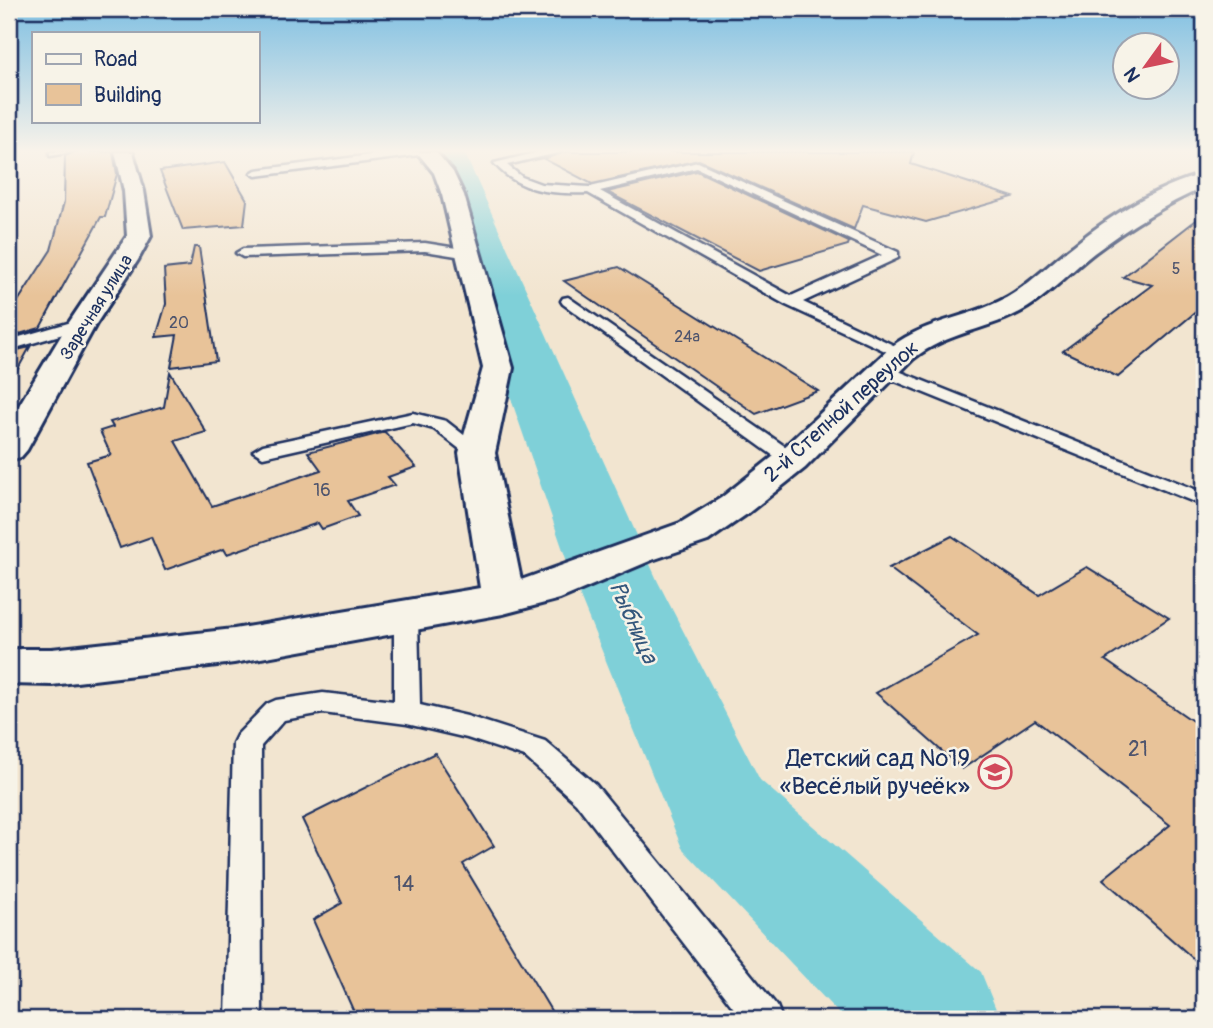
<svg xmlns="http://www.w3.org/2000/svg" width="1213" height="1028" viewBox="0 0 1213 1028" font-family="Pangolin,sans-serif">
	<style>
		.lines { fill: none; stroke-linecap: round; stroke-linejoin: round }
		.river { fill: #7fd0d8; fill-rule: evenodd }
		.building { fill: #e8c399; stroke: #1b2f5e; stroke-width: 2 }
		.service-casing { stroke: #1b2f5e; stroke-width: 5 }
		.minor-casing { stroke: #1b2f5e; stroke-width: 6 }
		.service { fill: #f7f3e8; fill-rule: evenodd }
		.minor { fill: #f7f3e8; fill-rule: evenodd }
		.labels { text-anchor: middle; stroke-width: 5; stroke-linejoin: round; paint-order: stroke }
		.far-number-label { font-size: 16px; fill: #4e546d }
		.far-street-label { font-size: 18px; fill: #1b2f5e; stroke: #f7f3e8 }
		.number-label { font-size: 18px; fill: #4e546d }
		.street-label { font-size: 21px; fill: #1b2f5e; stroke: #f7f3e8 }
		.near-number-label { font-size: 21px; fill: #4e546d }
		.water-label { font-size: 23px; font-style: italic; fill: #34577c; stroke: #f7f3e8 }
		.near-poi-label { font-size: 24px; fill: #1b2f5e; stroke: #f7f3e8; text-anchor: end }
	</style>
	<rect width="100%" height="100%" fill="#f2e5d0"/>
	<filter id="ink" filterUnits="userSpaceOnUse"><feTurbulence type="fractalNoise" baseFrequency=".0143" numOctaves="2"/><feDisplacementMap in="SourceGraphic" scale="14" xChannelSelector="R" yChannelSelector="G"/><feConvolveMatrix kernelMatrix="1 2 1 2 8 2 1 2 1" color-interpolation-filters="sRGB"/></filter>
	<g filter="url(#ink)">
		<g class="lines">
			<!-- river -->
			<path class="river" d="M426,152H464L658,582L760,780L981,972L1000,1019H844L682,848L574,582Z"/>
		</g>
		<!-- building -->
		<g class="building">
			<path d="M74,152H113L117,174L105,217H101L40,328L9,337V315L51,250L64,202L65,156Z"/>
			<path d="M564,152H914L911,164L1013,197L926,222L863,205L854,229L699,160L592,184L544,159Z"/>
			<path d="M225,162L247,200L244,225L183,230L160,171Z"/>
			<path d="M697,171L849,242L848,245L759,271L607,192Z"/>
			<path d="M1204,214V305L1118,377L1063,351L1152,285L1123,277Z"/>
			<path d="M194,247H199L216,361L171,367L177,335L156,337L166,304L164,269L190,266Z"/>
			<path d="M619,267L818,391L756,414L564,281Z"/>
			<path d="M30,347L9,385V352Z"/>
			<path d="M170,372L206,432L175,441L212,506L321,470L308,452L385,432L416,467L388,477L395,485L348,501L358,516L322,529L318,523L227,554L224,549L165,570L151,537L120,548L87,462L111,455L100,431L113,427L110,422L164,407Z"/>
			<path d="M952,536L1039,595L1087,567L1169,618L1105,660L1204,729V968L1103,879L1170,825L1035,720L962,769L876,693L978,635L889,568Z"/>
			<path d="M435,753L494,846L463,864L556,1019H357L313,920L342,903L302,819Z"/>
		</g>
		<g class="lines">
			<defs>
				<g id="service">
					<path d="M50,152H71L50,156Z"/>
					<path d="M394,152H424L419,155L256,176L251,173L256,170Z"/>
					<path d="M539,152H561L507,165L522,177L541,184L590,187L698,162L898,252V258L803,302L910,353L902,358L896,356L786,305L588,193C552,194 518,192 494,163ZM697,168L882,255L791,296L600,191Z"/>
					<path d="M425,243L469,250L476,254L469,258L425,251L243,257L236,253L243,249Z"/>
					<path d="M568,297L799,456L802,460L799,464H785L563,304L561,301L563,298Z"/>
					<path d="M82,319L87,321L90,324L87,327L9,350V340Z"/>
					<path d="M886,366L1204,493V506L880,375L878,371L880,367Z"/>
					<path d="M413,413L446,421L487,453L484,457H470L434,429L413,423L263,457L253,451L263,445Z"/>
					<path d="M406,610L415,612L418,618L420,705L467,716L545,741L596,785L777,1006L782,1019H742L576,803L525,757L467,738L407,724L323,713L284,720L261,746L262,1019H226L233,743L237,735L267,704L276,700L323,693L394,701V618L397,612Z"/>
				</g>
				<g id="minor">
					<path d="M115,152H133L144,191L151,236L138,260L96,324L27,450L21,457L9,460V422L68,324L127,236L124,191Z"/>
					<path d="M417,152H436L453,172L464,195L513,368L495,453L521,580L680,523L721,498L779,452L891,347C928,318 976,318 1014,293C1034,280 1053,261 1073,246C1110,216 1157,186 1204,174V187C1164,205 1130,226 1094,253C1073,269 1055,289 1033,304C996,330 949,330 913,359L805,468L747,514L708,541L652,560L560,599L503,614L234,663L52,685L9,684V649H52L234,629L480,588L459,453L483,368L442,195L434,173Z"/>
				</g>
			</defs>
			<!-- service casing -->
			<use href="#service" class="service-casing"/>
			<!-- minor casing -->
			<use href="#minor" class="minor-casing"/>
			<!-- service -->
			<use href="#service" class="service"/>
			<!-- minor -->
			<use href="#minor" class="minor"/>
		</g>
	</g>
	<!-- sky -->
	<linearGradient id="sky" x2="0" y2="1"><stop stop-color="#7ebfe2"/><stop offset="0.51" stop-color="#f9f3ea"/><stop offset="1" stop-color="#f9f3ea" stop-opacity="0"/></linearGradient>
	<rect width="1213" height="296" fill="url(#sky)"/>
	<!-- icons -->
	<defs>
		<symbol id="school-ring" viewBox="-11 -11 22 22"><circle r="9.5" fill="#f7f3e8" stroke="#d1495b" stroke-width="1.5"/><path d="M0-5L7-2L0 1L-7-2ZM-4 1L0 2.5L4 1V4Q0 6-4 4Z" fill="#d1495b"/></symbol>
	</defs>
	<g fill-rule="evenodd">
		<use href="#school-ring" x="976" y="753" width="38" height="38"/>
	</g>
	<g class="labels">
		<!-- far-number labels -->
		<g class="far-number-label">
			<text x="1176" y="274">5</text>
			<text x="179" y="328">20</text>
			<text x="687" y="342">24а</text>
		</g>
		<!-- far-street labels -->
		<g class="far-street-label">
			<text transform="translate(96 307) rotate(-58)" y="6">Заречная улица</text>
		</g>
		<!-- number labels -->
		<g class="number-label">
			<text x="322" y="496">16</text>
		</g>
		<!-- street labels -->
		<g class="street-label">
			<text transform="translate(841 411) rotate(-42)" y="7">2-й Степной переулок</text>
		</g>
		<!-- near-number labels -->
		<g class="near-number-label">
			<text x="1138" y="756">21</text>
			<text x="404" y="891">14</text>
		</g>
		<!-- water labels -->
		<g class="water-label">
			<text transform="translate(634 622) rotate(66)" y="8">Рыбница</text>
		</g>
		<!-- near-poi labels -->
		<g class="near-poi-label">
			<text x="970" y="766">Детский сад №19<tspan x="970" dy="28">«Весёлый ручеёк»</tspan></text>
		</g>
	</g>
	<!-- margin -->
	<rect width="1213" height="1028" fill="none" stroke="#f7f3e8" stroke-width="35"/>
	<rect x="18" y="18" width="1178" height="993" fill="none" stroke="#1b2f5e" stroke-width="2.5" filter="url(#ink)"/>
	<!-- legend -->
	<rect x="32" y="32" width="228" height="91" fill="#f7f3e8" stroke="#9fa5b1" stroke-width="2"/>
	<rect x="46" y="54" width="35" height="10" fill="#f7f3e8" stroke="#9fa5b1" stroke-width="2"/>
	<text x="94" y="66" font-size="21" fill="#1b2f5e">Road</text>
	<rect x="46" y="84" width="35" height="21" fill="#e8c399" stroke="#9fa5b1" stroke-width="2"/>
	<text x="94" y="102" font-size="21" fill="#1b2f5e">Building</text>
	<!-- north arrow -->
	<g transform="translate(1146 66) rotate(237)"><circle r="33" fill="#f7f3e8" stroke="#9fa5b1" stroke-width="2"/>
	<path d="M0-5L12 26L0 18L-12 26Z" fill="#d1495b"/>
	<text y="-10" font-size="19" font-weight="bold" text-anchor="middle" fill="#1b2f5e">N</text>
	</g>
</svg>
